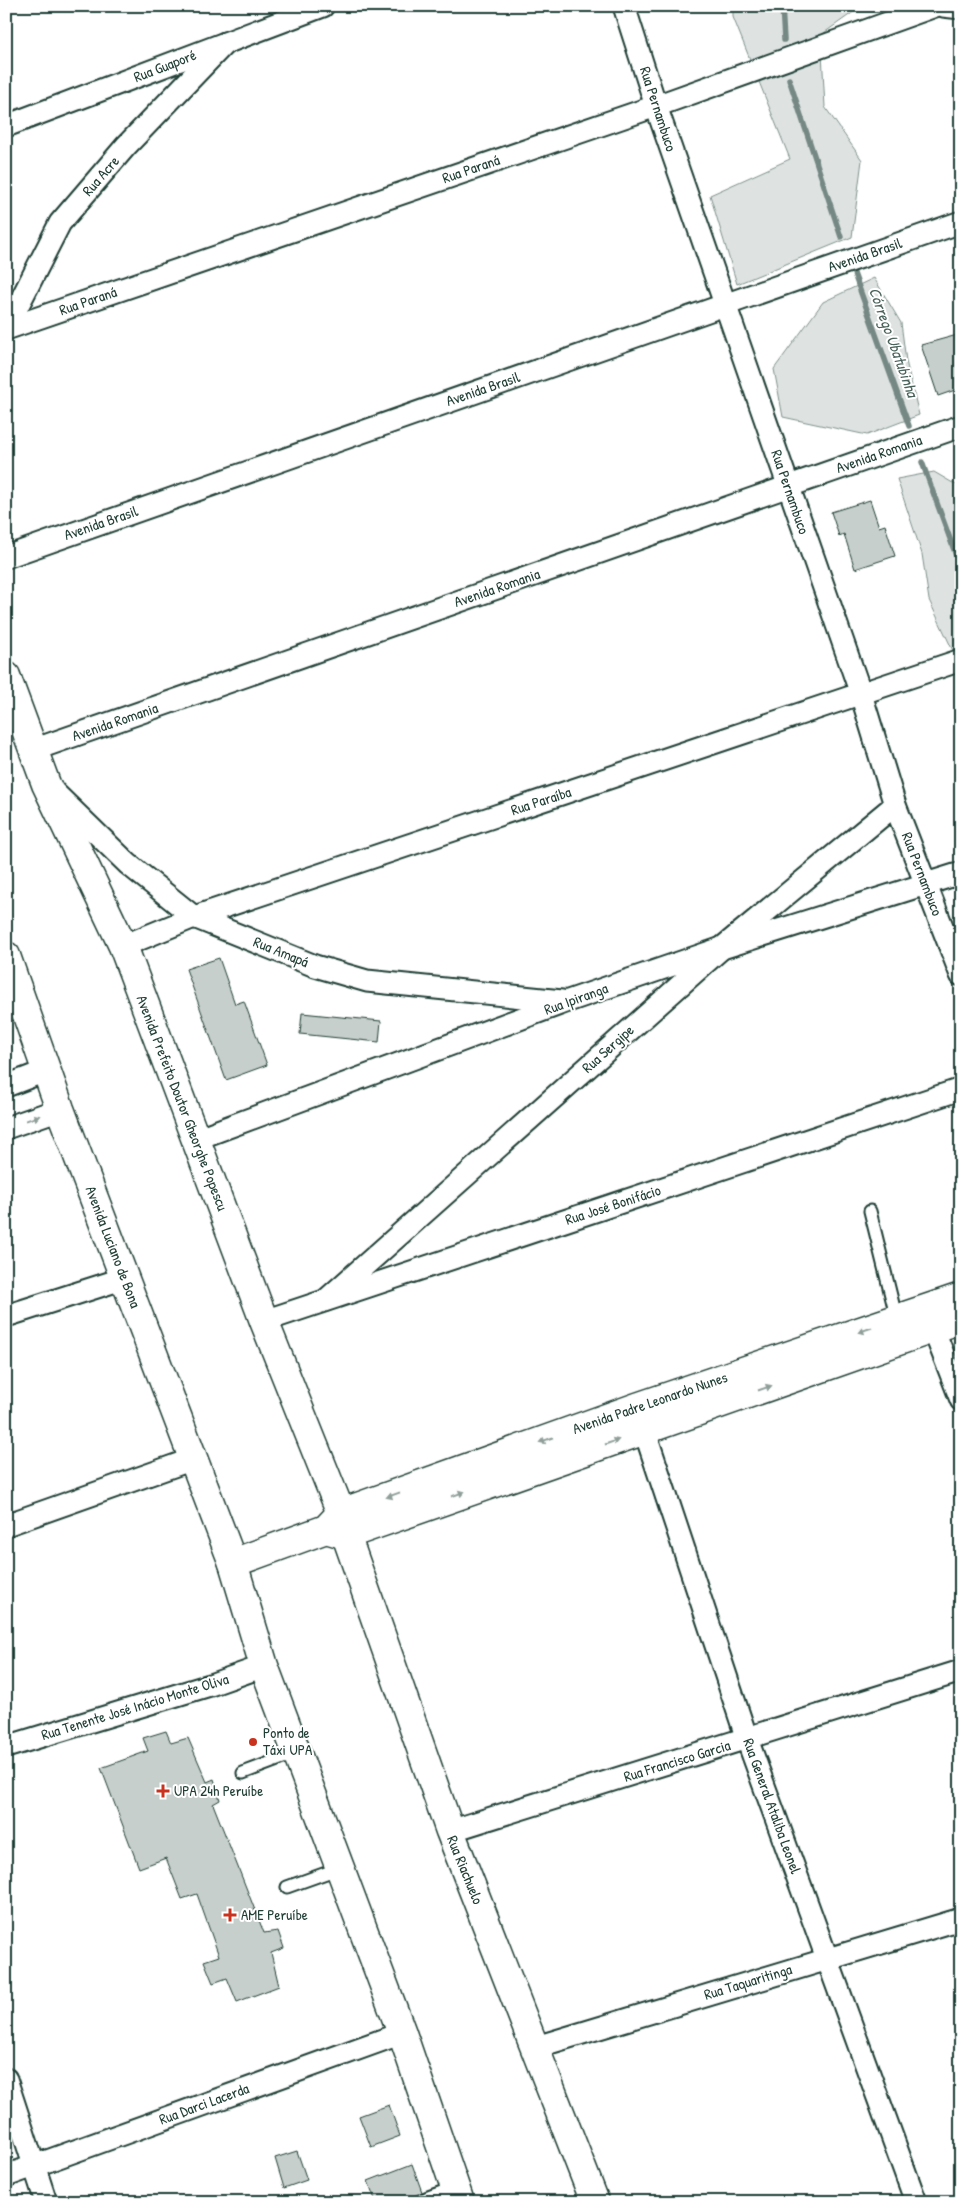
<svg xmlns="http://www.w3.org/2000/svg" width="967" height="2208" viewBox="0 0 967 2208" font-family="'Patrick Hand',sans-serif">
	<style>
		.green { fill: #dee3e2; stroke: #7e908b }
		.lines { fill: none; stroke-linecap: round; stroke-linejoin: round }
		.stream { stroke: #758883; stroke-width: 5.5 }
		.building { fill: #c7cfcc; stroke: #1f3d34 }
		.service-casing { stroke: #1f3d34; stroke-width: 15 }
		.minor-casing { stroke: #1f3d34; stroke-width: 25 }
		.tertiary-casing { stroke: #1f3d34; stroke-width: 31 }
		.secondary-casing { stroke: #1f3d34; stroke-width: 31 }
		.primary-casing { stroke: #1f3d34; stroke-width: 31 }
		.service { stroke: #fff; stroke-width: 11 }
		.minor { stroke: #fff; stroke-width: 21 }
		.tertiary { stroke: #fff; stroke-width: 28 }
		.secondary { stroke: #fff; stroke-width: 28 }
		.primary { stroke: #fff; stroke-width: 28 }
		.oneway { fill: #8f9e9a }
		.poi-dot { fill: #c8321e; stroke: #fff; stroke-width: 2 }
		.labels { text-anchor: middle; stroke-width: 4; stroke-linejoin: round; paint-order: stroke }
		.street-label { font-size: 15px; fill: #1f3d34; stroke: #fff }
		.poi-label { font-size: 15px; fill: #1f3d34; stroke: #fff; text-anchor: start }
		.water-label { font-size: 16px; font-style: italic; fill: #4a625b; stroke: #fff }
	</style>
	<rect width="100%" height="100%" fill="#fff"/>
	<filter id="ink" filterUnits="userSpaceOnUse"><feTurbulence type="fractalNoise" baseFrequency=".02" numOctaves="2"/><feDisplacementMap in="SourceGraphic" scale="10" xChannelSelector="R" yChannelSelector="G"/><feConvolveMatrix kernelMatrix="1 2 1 2 8 2 1 2 1" color-interpolation-filters="sRGB"/></filter>
	<g filter="url(#ink)">
		<!-- green -->
		<g class="green">
			<path d="M733,6H862L821,35L825,107L862,160L852,237L737,284L710,195L790,159L733,17Z"/>
			<path d="M874,278L901,323L906,361L919,415L867,435L783,417L774,369L823,302Z"/>
			<path d="M934,472L958,486L961,494V651L954,653L929,600L922,554L897,479Z"/>
		</g>
		<g class="lines">
			<!-- stream -->
			<g class="stream">
				<path d="M782,6L784,40"/>
				<path d="M789,79L841,237"/>
				<path d="M852,268L909,426"/>
				<path d="M922,462L961,569"/>
			</g>
		</g>
		<!-- building -->
		<g class="building">
			<path d="M961,334V388L938,396L921,345Z"/>
			<path d="M870,500L879,527L885,525L895,556L855,569L844,534L839,536L831,512Z"/>
			<path d="M219,958L235,1004L244,1001L267,1065L226,1080L186,969Z"/>
			<path d="M302,1013L381,1021L379,1042L300,1034Z"/>
			<path d="M166,1731L171,1743L188,1738L207,1782L214,1779L220,1800L213,1804L264,1933L278,1931L284,1948L271,1953L279,1986L237,2002L227,1978L213,1983L204,1961L219,1956L197,1894L182,1899L166,1858L139,1868L101,1768L148,1751L143,1738Z"/>
			<path d="M389,2105L400,2136L371,2147L359,2116Z"/>
			<path d="M297,2151L307,2180L284,2188L275,2158Z"/>
			<path d="M412,2164L422,2192L402,2202H376L368,2181Z"/>
		</g>
		<g class="lines">
			<defs>
				<g id="service">
					<path d="M870,1211L897,1320"/>
					<path d="M243,1773L296,1753"/>
					<path d="M287,1887L340,1868"/>
				</g>
				<g id="minor">
					<path d="M624,6L656,106L861,694L895,805L961,975"/>
					<path d="M943,6L961,8"/>
					<path d="M6,126L323,6"/>
					<path d="M6,329L656,106L935,6"/>
					<path d="M6,329L60,223L126,146L225,43"/>
					<path d="M6,557L961,222"/>
					<path d="M33,750L961,426"/>
					<path d="M55,793L128,864L194,917L315,966L367,981L562,1001"/>
					<path d="M123,946L194,917L961,660"/>
					<path d="M6,1086L48,1070"/>
					<path d="M6,1128L60,1109"/>
					<path d="M196,1139L568,1001L722,948L961,873"/>
					<path d="M326,1300L722,948L895,805"/>
					<path d="M928,1315L961,1400"/>
					<path d="M6,1316L125,1278"/>
					<path d="M264,1321L961,1089"/>
					<path d="M640,1417L747,1739L916,2202"/>
					<path d="M6,1525L193,1459"/>
					<path d="M6,1747L210,1685L264,1666"/>
					<path d="M450,1831L961,1671"/>
					<path d="M536,2047L961,1919"/>
					<path d="M6,2079L46,2202"/>
					<path d="M6,2176L402,2033"/>
					<path d="M429,2202L456,2192"/>
				</g>
				<g id="tertiary">
					<path d="M326,1529L346,1535L961,1319"/>
					<path d="M233,1563L326,1529L341,1513L637,1407L961,1297"/>
				</g>
				<path id="secondary" d="M6,676L46,784L123,946L264,1321L341,1513L346,1535L450,1831L595,2202"/>
				<path id="primary" d="M6,956L60,1109L233,1563L264,1666L402,2033L460,2202"/>
			</defs>
			<!-- service casing -->
			<use href="#service" class="service-casing"/>
			<!-- minor casing -->
			<use href="#minor" class="minor-casing"/>
			<!-- tertiary casing -->
			<use href="#tertiary" class="tertiary-casing"/>
			<!-- secondary casing -->
			<use href="#secondary" class="secondary-casing"/>
			<!-- primary casing -->
			<use href="#primary" class="primary-casing"/>
			<!-- service -->
			<use href="#service" class="service"/>
			<!-- minor -->
			<use href="#minor" class="minor"/>
			<!-- tertiary -->
			<use href="#tertiary" class="tertiary"/>
			<!-- secondary -->
			<use href="#secondary" class="secondary"/>
			<!-- primary -->
			<use href="#primary" class="primary"/>
		</g>
		<!-- one-way arrows -->
		<defs><path id="oneway-solid" d="M-6-.8H1V-3.2L6.5 0L1 3.2V.8H-6Z" transform="scale(1.25)"/></defs>
		<g class="oneway">
			<use href="#oneway-solid" transform="translate(33 1118) rotate(-20)"/>
			<use href="#oneway-solid" transform="translate(865 1330) rotate(161)"/>
			<use href="#oneway-solid" transform="translate(765 1388) rotate(-19)"/>
			<use href="#oneway-solid" transform="translate(546 1440) rotate(160)"/>
			<use href="#oneway-solid" transform="translate(612 1442) rotate(-19)"/>
			<use href="#oneway-solid" transform="translate(458 1494) rotate(-20)"/>
			<use href="#oneway-solid" transform="translate(393 1495) rotate(160)"/>
		</g>
	</g>
	<!-- markers -->
	<g class="poi-dot">
		<circle cx="253" cy="1742" r="5"/>
		<path d="M160.5 1783.5h5v5h5v5h-5v5h-5v-5h-5v-5h5z"/>
		<path d="M227.5 1907.5h5v5h5v5h-5v5h-5v-5h-5v-5h5z"/>
	</g>
	<g class="labels">
		<!-- street labels -->
		<g class="street-label">
			<text transform="translate(165 66) rotate(-21)" y="5">Rua Guaporé</text>
			<text transform="translate(658 109) rotate(72)" y="5">Rua Pernambuco</text>
			<text transform="translate(471 169) rotate(-19)" y="5">Rua Paraná</text>
			<text transform="translate(101 176) rotate(-49)" y="5">Rua Acre</text>
			<text transform="translate(865 255) rotate(-19)" y="5">Avenida Brasil</text>
			<text transform="translate(88 301) rotate(-19)" y="5">Rua Paraná</text>
			<text transform="translate(483 389) rotate(-19)" y="5">Avenida Brasil</text>
			<text transform="translate(879 454) rotate(-19)" y="5">Avenida Romania</text>
			<text transform="translate(790 492) rotate(71)" y="5">Rua Pernambuco</text>
			<text transform="translate(101 523) rotate(-19)" y="5">Avenida Brasil</text>
			<text transform="translate(497 588) rotate(-19)" y="5">Avenida Romania</text>
			<text transform="translate(115 722) rotate(-19)" y="5">Avenida Romania</text>
			<text transform="translate(541 801) rotate(-18)" y="5">Rua Paraíba</text>
			<text transform="translate(922 874) rotate(69)" y="5">Rua Pernambuco</text>
			<text transform="translate(281 952) rotate(22)" y="5">Rua Amapá</text>
			<text transform="translate(576 999) rotate(-20)" y="5">Rua Ipiranga</text>
			<text transform="translate(608 1049) rotate(-42)" y="5">Rua Sergipe</text>
			<text transform="translate(182 1103) rotate(69)" y="5">Avenida Prefeito Doutor Gheorghe Popescu</text>
			<text transform="translate(613 1205) rotate(-18)" y="5">Rua José Bonifácio</text>
			<text transform="translate(113 1247) rotate(69)" y="5">Avenida Luciano de Bona</text>
			<text transform="translate(650 1403) rotate(-19)" y="5">Avenida Padre Leonardo Nunes</text>
			<text transform="translate(135 1707) rotate(-17)" y="5">Rua Tenente José Inácio Monte Oliva</text>
			<text transform="translate(677 1761) rotate(-17)" y="5">Rua Francisco Garcia</text>
			<text transform="translate(772 1806) rotate(70)" y="5">Rua General Ataliba Leonel</text>
			<text transform="translate(465 1870) rotate(68)" y="5">Rua Riachuelo</text>
			<text transform="translate(748 1982) rotate(-17)" y="5">Rua Taquaritinga</text>
			<text transform="translate(204 2104) rotate(-20)" y="5">Rua Darci Lacerda</text>
		</g>
		<!-- poi labels -->
		<g class="poi-label">
			<text x="263" y="1738">Ponto de<tspan x="263" dy="17">Táxi UPA</tspan></text>
			<text x="174" y="1796">UPA 24h Peruíbe</text>
			<text x="241" y="1920">AME Peruíbe</text>
		</g>
		<!-- water labels -->
		<g class="water-label">
			<text transform="translate(894 342) rotate(70)" y="6">Córrego Ubatubinha</text>
		</g>
	</g>
	<!-- margin -->
	<rect width="967" height="2208" fill="none" stroke="#fff" stroke-width="25"/>
	<rect x="12" y="12" width="942" height="2183" fill="none" stroke="#1f3d34" stroke-width="2" filter="url(#ink)"/>
</svg>
